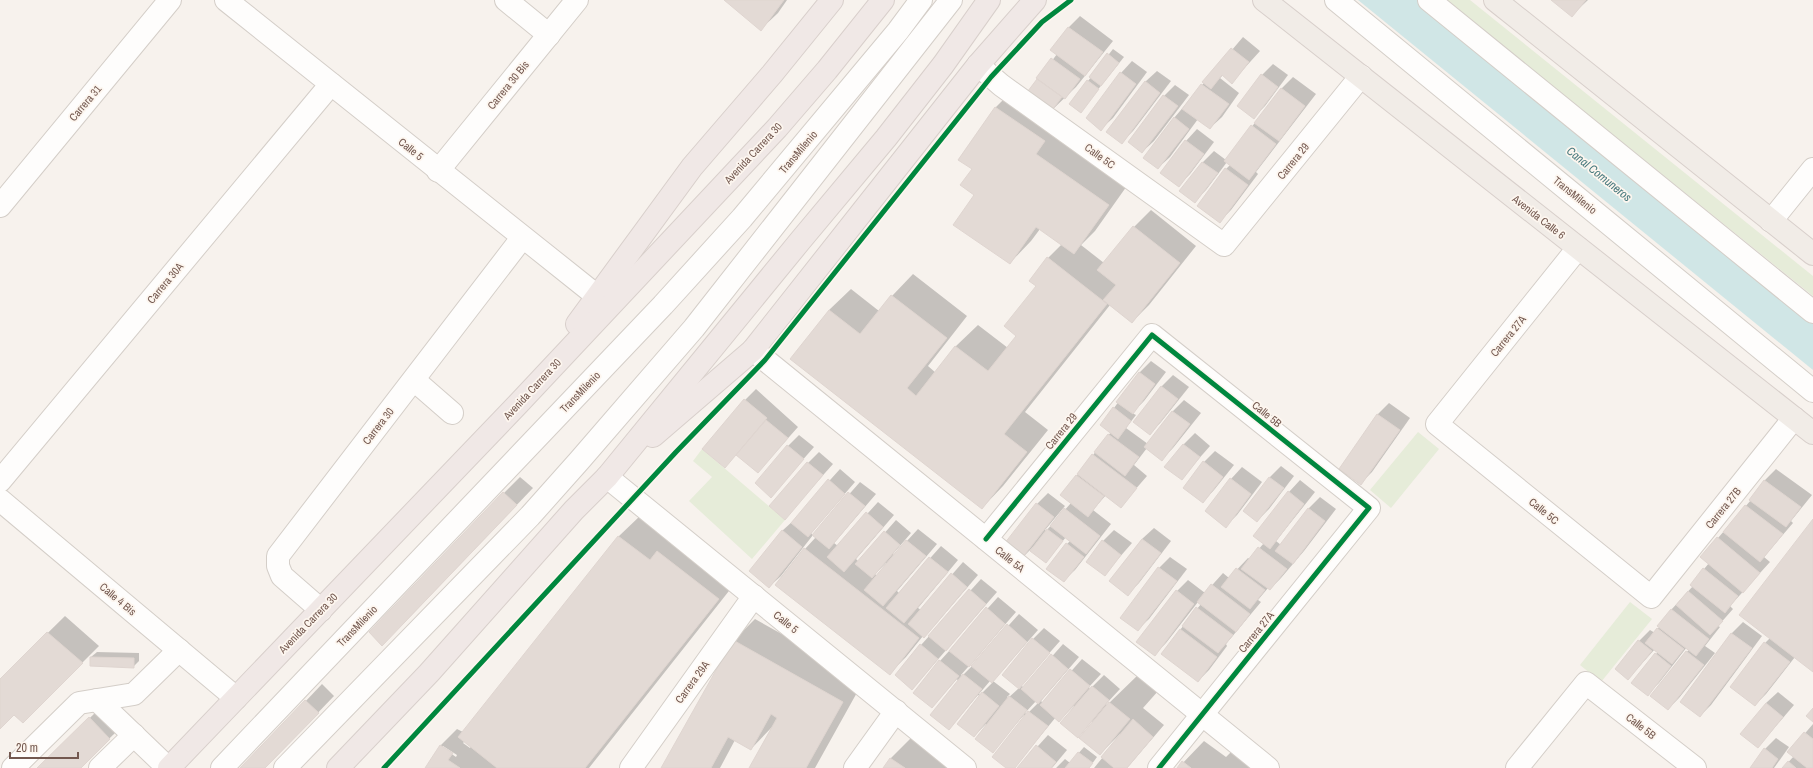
<svg xmlns="http://www.w3.org/2000/svg" width="1813" height="768" viewBox="0 0 1813 768" font-family="'Archivo Narrow',sans-serif">
	<style>
		.green { fill: #e6ecd9 }
		.water { fill: #d0e6e6 }
		.shadow { fill: #0003; fill-rule: evenodd }
		.building { fill: #e3dad5; stroke: #dfd5d0 }
		.lines { fill: none; stroke-linecap: round; stroke-linejoin: round }
		.minor-casing { stroke: #d4cec8; stroke-width: 24 }
		.major-casing { stroke: #d8cfcb; stroke-width: 24 }
		.highway-casing { stroke: #d8cfcb; stroke-width: 24 }
		.minor { stroke: #fefdfc; stroke-width: 22 }
		.major { stroke: #f1ece7; stroke-width: 22 }
		.highway { stroke: #f0e8e6; stroke-width: 22 }
		.cycleway-casing { stroke: #fdf6ef; stroke-width: 8 }
		.cycleway { stroke: #00873e; stroke-width: 5 }
		.labels { text-anchor: middle; stroke-width: 3.5; stroke-linejoin: round; paint-order: stroke }
		.street-label { font-size: 11px; fill: #73584f; stroke: #fdf6ef }
		.water-label { font-size: 12px; font-style: italic; fill: #47797d; stroke: #fdf6ef }
	</style>
	<rect width="100%" height="100%" fill="#f7f2ed"/>
	<!-- green -->
	<g class="green">
		<path d="M1446,0H1470L1813,276V296Z"/>
		<path d="M1418,432L1439,449L1391,508L1370,490Z"/>
		<path d="M702,449L785,520L752,559L689,501L712,477L693,461Z"/>
		<path d="M1630,602L1652,619L1601,682L1580,665Z"/>
	</g>
	<!-- water -->
	<path class="water" d="M1358,0H1417L1813,322V370Z"/>
	<!-- shadow -->
	<g class="shadow">
		<path d="M725,0H787L778,13L761,29Z"/>
		<path d="M1553,0H1588L1572,15Z"/>
		<path d="M1080,16L1113,41L1076,87L1052,110L1129,183L1095,231L1081,245L1104,263L1134,227L1151,210L1196,246L1149,305L1132,322L1110,305L1025,412L1048,430L1003,486L982,508L829,310L851,289L879,311L892,296L913,274L967,316L928,366L936,373L956,346L978,325L1008,348L1017,336L1048,258L1062,244L1040,229L1031,241L1010,263L975,195L973,169L959,159L996,107L1017,86L1028,93L1057,54L1052,50L1069,27Z"/>
		<path d="M1243,37L1260,51L1232,82L1223,75L1220,78L1239,93L1222,117L1210,128L1198,119L1170,157L1158,168L1174,118Z"/>
		<path d="M1113,49L1124,57L1080,112L1070,104Z"/>
		<path d="M1132,61L1147,72L1113,118L1101,129L1087,118L1121,73Z"/>
		<path d="M1273,64L1288,75L1265,106L1254,117L1262,75Z"/>
		<path d="M1157,71L1171,81L1133,131L1122,142L1145,82Z"/>
		<path d="M1293,77L1316,94L1256,172L1258,174L1231,210L1220,221L1226,169L1230,165L1227,162L1206,190L1195,201L1181,191L1203,162L1214,151L1226,160L1282,88Z"/>
		<path d="M1175,85L1189,95L1154,141L1142,152L1164,96Z"/>
		<path d="M1197,129L1214,142L1190,174L1178,186L1162,173L1186,141Z"/>
		<path d="M1151,361L1166,372L1144,401L1132,413L1136,415L1126,428L1148,444L1173,411L1184,400L1201,413L1173,448L1162,459L1147,448L1134,465L1147,476L1121,506L1106,495L1093,510L1111,524L1075,570L1063,581L1067,544L1070,541L1066,537L1051,556L1033,547L1019,561L1037,504L1048,493L1065,506L1045,530L1046,531L1071,503L1062,495L1111,432L1114,408L1140,372Z"/>
		<path d="M1173,375L1189,387L1161,422L1150,434L1135,422L1162,386Z"/>
		<path d="M756,389L798,427L758,472L737,454L725,466L745,400Z"/>
		<path d="M1389,403L1410,418L1372,472L1361,483L1340,469L1378,414Z"/>
		<path d="M1195,433L1210,446L1181,479L1183,445Z"/>
		<path d="M799,435L814,447L771,496L788,446Z"/>
		<path d="M1215,451L1234,465L1214,490L1203,502L1204,462Z"/>
		<path d="M819,452L833,464L785,518L808,463Z"/>
		<path d="M1281,466L1294,476L1269,509L1257,521L1244,510L1270,477Z"/>
		<path d="M1242,467L1262,482L1237,515L1226,526L1206,511L1231,479Z"/>
		<path d="M840,469L855,482L811,533L813,535L781,576L769,587L782,531L794,520Z"/>
		<path d="M1776,469L1812,495L1791,521L1793,523L1764,557L1770,562L1730,606L1733,609L1718,626L1720,627L1705,646L1715,653L1679,698L1668,709L1687,652L1689,649L1687,647L1659,683L1647,694L1656,654L1658,652L1655,649L1628,679L1639,641L1650,630L1655,633L1671,610L1693,586L1691,585L1709,563L1718,538L1751,500L1765,480Z"/>
		<path d="M520,477L533,488L399,628L504,493Z"/>
		<path d="M1300,480L1315,492L1276,541L1281,545L1309,508L1320,497L1336,509L1304,551L1281,578L1270,589L1268,588L1258,600L1261,602L1226,644L1227,646L1209,670L1198,681L1180,630L1201,604L1198,602L1166,643L1155,654L1177,591L1188,580L1205,593L1223,573L1229,578L1248,558L1250,559L1264,543L1289,492Z"/>
		<path d="M860,482L876,494L834,543L838,546L878,502L894,515L856,559L859,562L896,520L911,533L893,554L894,555L918,529L937,544L897,591L899,593L941,546L958,560L918,608L921,610L963,562L978,575L935,625L923,636L906,657L890,673L805,549L816,537L813,535ZM886,563L887,564L877,576L875,574Z"/>
		<path d="M641,515L740,577L589,768H426L441,745L457,729L463,732L619,536ZM465,741L471,746L470,748L463,743ZM443,746L457,755L456,757L443,748Z"/>
		<path d="M1813,521V670L1795,657L1766,694L1755,705L1765,643L1770,638Z"/>
		<path d="M1154,528L1171,541L1139,583L1128,594L1110,581L1142,539Z"/>
		<path d="M1114,530L1132,543L1104,575L1103,541Z"/>
		<path d="M1170,557L1187,569L1149,619L1137,630L1159,568Z"/>
		<path d="M981,579L997,592L912,689L921,645Z"/>
		<path d="M998,597L1016,612L961,675L962,676L975,663L1019,614L1038,630L993,681L1010,694L1007,697L1008,698L1019,688L1033,639L1044,628L1060,641L1021,685L1024,688L1063,644L1079,657L1041,701L1043,703L1082,659L1101,674L1089,687L1090,689L1104,675L1120,689L1106,704L1107,705L1139,674L1159,690L1143,708L1164,725L1127,768H1094L1121,735L1120,734L1100,754L1092,721L1078,736L1074,706L1059,720L1056,717L1014,768H1008L1026,716L1024,715L992,751L986,724L974,736L980,696L978,695L949,729L958,681L957,679L932,707L940,661ZM990,681L992,683L980,695L979,694ZM1036,701L1038,703L1027,714L1025,713Z"/>
		<path d="M65,616L99,646L23,722L14,713L0,727V680Z"/>
		<path d="M755,619L864,680L815,768H750L772,727L751,749L735,740L720,768H662L733,641Z"/>
		<path d="M1743,622L1762,636L1711,705L1700,716L1681,702L1732,633Z"/>
		<path d="M97,652L139,653V661L133,667L91,657Z"/>
		<path d="M322,684L334,696L265,768H242Z"/>
		<path d="M1778,692L1794,705L1758,747L1766,703Z"/>
		<path d="M95,713L115,733L79,768H38Z"/>
		<path d="M1813,724V768H1783L1794,756L1789,752Z"/>
		<path d="M1048,735L1067,750L1052,768H1018Z"/>
		<path d="M912,737L957,768H884L891,758Z"/>
		<path d="M1776,738L1789,747L1774,768H1751L1765,749Z"/>
		<path d="M1204,741L1226,757L1231,752L1252,768H1178Z"/>
		<path d="M1084,747L1097,757L1089,768H1056L1065,759L1070,763Z"/>
	</g>
	<!-- building -->
	<g class="building">
		<path d="M724,0H784L761,31Z"/>
		<path d="M1551,0H1586L1572,17Z"/>
		<path d="M1068,27L1103,52L1085,76L1050,50Z"/>
		<path d="M1231,48L1249,62L1232,84L1222,75L1211,89L1202,82Z"/>
		<path d="M1107,53L1119,63L1101,86L1089,77Z"/>
		<path d="M1051,58L1080,79L1065,99L1036,78Z"/>
		<path d="M1120,72L1136,84L1101,131L1086,118Z"/>
		<path d="M1261,74L1278,87L1254,119L1237,106Z"/>
		<path d="M1037,79L1062,97L1050,113L1025,95Z"/>
		<path d="M1087,80L1099,89L1081,113L1069,104Z"/>
		<path d="M1145,81L1160,93L1122,144L1106,132Z"/>
		<path d="M1201,84L1229,104L1210,129L1182,109Z"/>
		<path d="M1281,88L1305,106L1279,141L1254,123Z"/>
		<path d="M1163,95L1178,106L1142,153L1128,142Z"/>
		<path d="M995,107L1045,141L1036,154L1109,205L1074,254L1036,227L1010,264L953,225L974,195L960,185L972,169L958,160Z"/>
		<path d="M1174,117L1189,129L1158,169L1143,158Z"/>
		<path d="M1251,125L1276,144L1249,180L1224,161Z"/>
		<path d="M1185,140L1204,154L1179,187L1160,173Z"/>
		<path d="M1202,162L1218,173L1195,203L1179,191Z"/>
		<path d="M1225,168L1248,185L1220,223L1197,206Z"/>
		<path d="M1133,226L1180,263L1132,323L1103,300L1116,285L1097,270Z"/>
		<path d="M1047,257L1107,304L1004,434L1027,452L982,509L790,359L829,310L860,334L891,295L947,338L907,388L916,396L955,346L988,371L1016,336L1004,326L1036,286L1029,281Z"/>
		<path d="M1139,372L1155,384L1133,414L1116,402Z"/>
		<path d="M1161,386L1178,399L1150,435L1133,422Z"/>
		<path d="M744,399L767,418L725,468L702,449Z"/>
		<path d="M1113,407L1131,421L1118,439L1100,425Z"/>
		<path d="M1172,411L1190,424L1162,461L1144,447Z"/>
		<path d="M1377,414L1400,430L1361,485L1339,469Z"/>
		<path d="M766,420L788,438L758,473L736,455Z"/>
		<path d="M1108,434L1139,457L1125,476L1094,452Z"/>
		<path d="M1183,444L1200,457L1182,480L1164,467Z"/>
		<path d="M787,445L804,459L771,498L755,483Z"/>
		<path d="M1092,454L1137,488L1121,508L1077,474Z"/>
		<path d="M1203,461L1223,477L1203,503L1183,488Z"/>
		<path d="M807,462L823,475L785,520L769,506Z"/>
		<path d="M1076,475L1104,496L1088,517L1060,495Z"/>
		<path d="M1269,477L1284,488L1257,522L1243,511Z"/>
		<path d="M1230,478L1251,494L1226,528L1205,511Z"/>
		<path d="M828,479L845,494L808,537L791,523Z"/>
		<path d="M1764,480L1801,507L1786,527L1749,500Z"/>
		<path d="M1288,491L1304,504L1270,549L1253,536Z"/>
		<path d="M503,492L517,505L382,646L369,632Z"/>
		<path d="M848,492L865,506L829,549L812,535Z"/>
		<path d="M1036,503L1054,517L1019,562L1001,548Z"/>
		<path d="M1745,505L1783,534L1760,562L1723,532Z"/>
		<path d="M1064,508L1100,536L1086,554L1050,526Z"/>
		<path d="M1308,508L1325,521L1293,564L1275,551Z"/>
		<path d="M866,512L883,527L844,572L827,557Z"/>
		<path d="M1813,519V672L1739,615Z"/>
		<path d="M1047,529L1063,541L1046,563L1030,551Z"/>
		<path d="M782,530L802,547L769,588L749,571Z"/>
		<path d="M884,531L900,545L872,578L855,564Z"/>
		<path d="M618,536L650,560L657,551L719,599L585,768H497L458,737Z"/>
		<path d="M1717,537L1760,573L1743,593L1700,557Z"/>
		<path d="M1142,539L1161,553L1128,596L1109,581Z"/>
		<path d="M906,540L926,556L883,606L864,590Z"/>
		<path d="M1102,540L1121,555L1105,576L1086,562Z"/>
		<path d="M1066,543L1084,557L1064,582L1046,569Z"/>
		<path d="M1258,547L1287,569L1270,590L1241,569Z"/>
		<path d="M804,548L919,638L890,675L775,585Z"/>
		<path d="M929,557L948,572L904,623L886,608Z"/>
		<path d="M1158,567L1177,581L1138,631L1120,618Z"/>
		<path d="M1236,568L1265,590L1250,609L1221,587Z"/>
		<path d="M1703,568L1738,596L1725,613L1690,585Z"/>
		<path d="M951,573L967,587L924,638L908,624Z"/>
		<path d="M1211,584L1250,614L1236,632L1197,602Z"/>
		<path d="M969,589L986,604L946,651L928,636Z"/>
		<path d="M1176,590L1194,604L1155,656L1136,642Z"/>
		<path d="M1688,591L1723,621L1710,635L1676,605Z"/>
		<path d="M986,607L1005,624L969,667L949,651Z"/>
		<path d="M1196,607L1233,635L1218,653L1182,626Z"/>
		<path d="M1671,609L1709,639L1696,656L1657,626Z"/>
		<path d="M1007,624L1027,642L992,683L971,666Z"/>
		<path d="M1657,628L1684,649L1672,664L1645,643Z"/>
		<path d="M1180,629L1217,657L1198,682L1161,654Z"/>
		<path d="M47,632L83,663L23,723L14,715L0,729V679Z"/>
		<path d="M1731,633L1752,648L1700,717L1680,702Z"/>
		<path d="M1032,638L1050,653L1019,689L1002,675Z"/>
		<path d="M733,640L843,702L806,768H749L777,718L771,714L751,750L728,737L711,768H661Z"/>
		<path d="M1638,640L1652,651L1628,680L1615,669Z"/>
		<path d="M1764,642L1790,662L1755,706L1730,687Z"/>
		<path d="M920,644L938,659L912,690L895,675Z"/>
		<path d="M1686,651L1704,665L1668,710L1650,696Z"/>
		<path d="M1655,653L1671,666L1648,696L1631,683Z"/>
		<path d="M1051,654L1068,669L1038,704L1021,689Z"/>
		<path d="M90,657L134,658V668L90,666Z"/>
		<path d="M939,660L959,676L932,708L913,693Z"/>
		<path d="M1070,669L1090,686L1059,722L1040,705Z"/>
		<path d="M963,674L982,689L949,730L930,715Z"/>
		<path d="M1092,686L1109,700L1078,738L1060,723Z"/>
		<path d="M982,692L999,706L974,737L957,724Z"/>
		<path d="M1009,696L1027,710L993,753L975,739Z"/>
		<path d="M305,700L319,713L265,768H240Z"/>
		<path d="M1109,702L1130,719L1100,755L1079,738Z"/>
		<path d="M1766,703L1783,717L1758,748L1740,734Z"/>
		<path d="M1813,708V722L1806,716Z"/>
		<path d="M1028,711L1048,726L1015,768H1006L992,757Z"/>
		<path d="M89,717L110,739L81,768H37Z"/>
		<path d="M1133,719L1153,737L1127,768H1114L1101,757Z"/>
		<path d="M1804,732L1813,739V768H1807L1787,752Z"/>
		<path d="M440,745L453,753L448,760L460,768H425Z"/>
		<path d="M1036,745L1056,762L1051,768H1017Z"/>
		<path d="M1764,748L1778,759L1772,768H1750Z"/>
		<path d="M1078,752L1093,763L1089,768H1065Z"/>
		<path d="M890,758L905,768H883Z"/>
		<path d="M1182,761L1191,768H1177Z"/>
		<path d="M1788,761L1796,768H1782Z"/>
	</g>
	<g class="lines">
		<defs>
			<g id="minor">
				<path d="M226,0L597,296"/>
				<path d="M506,0L549,35"/>
				<path d="M1336,0L1813,391"/>
				<path d="M1429,0L1813,312"/>
				<path d="M978,65L1001,85L1224,245L1361,76"/>
				<path d="M438,171L577,0"/>
				<path d="M0,206L170,0"/>
				<path d="M1771,221L1813,169"/>
				<path d="M1578,248L1437,424L1651,597L1794,418"/>
				<path d="M753,350L1268,768"/>
				<path d="M414,380L452,413"/>
				<path d="M607,477L965,768"/>
				<path d="M0,481L331,84"/>
				<path d="M0,500L236,698"/>
				<path d="M986,539L1152,335L1369,508L1159,768"/>
				<path d="M321,610L282,576L278,566V556L522,238"/>
				<path d="M97,700L168,768"/>
				<path d="M13,768L79,703L134,694L179,650"/>
				<path d="M100,768L134,735"/>
				<path d="M222,768L663,305L742,218L898,31L921,0"/>
				<path d="M285,768L530,516L579,461L694,328L951,0"/>
				<path d="M631,768L754,596"/>
				<path d="M855,768L896,711"/>
				<path d="M1517,768L1586,683L1695,768"/>
			</g>
			<g id="major">
				<path d="M1264,0L1813,433"/>
				<path d="M1495,0L1813,254"/>
			</g>
			<g id="highway">
				<path d="M577,324L692,167L772,74L832,0"/>
				<path d="M653,436L753,350L978,65L1035,0"/>
				<path d="M169,768L518,404L777,128L827,70L883,0"/>
				<path d="M338,768L429,673L574,510L607,477L800,241L886,138L943,65L989,0"/>
			</g>
		</defs>
		<!-- minor casing -->
		<use href="#minor" class="minor-casing"/>
		<!-- major casing -->
		<use href="#major" class="major-casing"/>
		<!-- highway casing -->
		<use href="#highway" class="highway-casing"/>
		<!-- minor -->
		<use href="#minor" class="minor"/>
		<!-- major -->
		<use href="#major" class="major"/>
		<!-- highway -->
		<use href="#highway" class="highway"/>
		<defs>
			<g id="cycleway">
				<path d="M986,539L1152,335L1369,508L1159,768"/>
				<path d="M384,768L676,452L765,360L991,77L1042,22L1071,0"/>
			</g>
		</defs>
		<!-- cycleway casing -->
		<use href="#cycleway" class="cycleway-casing"/>
		<!-- cycleway -->
		<use href="#cycleway" class="cycleway"/>
	</g>
	<g class="labels">
		<!-- street labels -->
		<g class="street-label">
			<text transform="translate(508 85) rotate(-51)" y="4">Carrera 30 Bis</text>
			<text transform="translate(85 103) rotate(-50)" y="4">Carrera 31</text>
			<text transform="translate(411 149) rotate(39)" y="4">Calle 5</text>
			<text transform="translate(798 152) rotate(-50)" y="4">TransMilenio</text>
			<text transform="translate(753 153) rotate(-47)" y="4">Avenida Carrera 30</text>
			<text transform="translate(1100 156) rotate(36)" y="4">Calle 5C</text>
			<text transform="translate(1293 161) rotate(-51)" y="4">Carrera 29</text>
			<text transform="translate(1575 195) rotate(39)" y="4">TransMilenio</text>
			<text transform="translate(1539 217) rotate(38)" y="4">Avenida Calle 6</text>
			<text transform="translate(165 283) rotate(-50)" y="4">Carrera 30A</text>
			<text transform="translate(1508 336) rotate(-51)" y="4">Carrera 27A</text>
			<text transform="translate(532 389) rotate(-47)" y="4">Avenida Carrera 30</text>
			<text transform="translate(580 392) rotate(-46)" y="4">TransMilenio</text>
			<text transform="translate(1267 414) rotate(39)" y="4">Calle 5B</text>
			<text transform="translate(378 426) rotate(-52)" y="4">Carrera 30</text>
			<text transform="translate(1061 431) rotate(-51)" y="4">Carrera 29</text>
			<text transform="translate(1723 508) rotate(-51)" y="4">Carrera 27B</text>
			<text transform="translate(1544 511) rotate(39)" y="4">Calle 5C</text>
			<text transform="translate(1010 559) rotate(39)" y="4">Calle 5A</text>
			<text transform="translate(118 599) rotate(40)" y="4">Calle 4 Bis</text>
			<text transform="translate(786 622) rotate(39)" y="4">Calle 5</text>
			<text transform="translate(308 623) rotate(-46)" y="4">Avenida Carrera 30</text>
			<text transform="translate(357 626) rotate(-46)" y="4">TransMilenio</text>
			<text transform="translate(1256 632) rotate(-51)" y="4">Carrera 27A</text>
			<text transform="translate(692 682) rotate(-54)" y="4">Carrera 29A</text>
			<text transform="translate(1641 726) rotate(38)" y="4">Calle 5B</text>
		</g>
		<!-- water labels -->
		<g class="water-label">
			<text transform="translate(1599 174) rotate(39)" y="4">Canal Comuneros</text>
		</g>
	</g>
	<!-- scale -->
	<path d="M10 752v6h68v-6" fill="none" stroke="#73584f" stroke-width="2"/>
	<text x="16" y="752" font-size="12" fill="#73584f" stroke="#fdf6ef" stroke-width="3" paint-order="stroke">20 m</text>
</svg>
